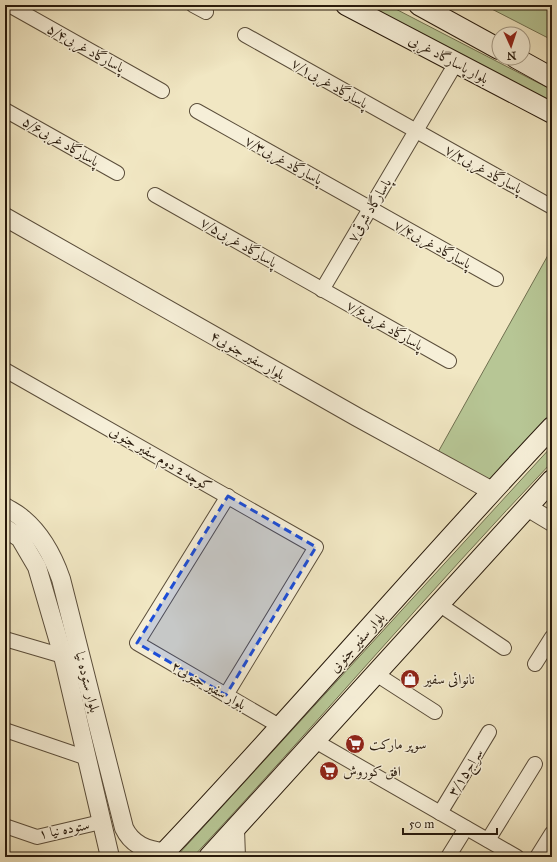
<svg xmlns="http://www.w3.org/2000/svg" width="557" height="862" viewBox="0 0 557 862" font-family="'IM FELL Great Primer',Amiri,serif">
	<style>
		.green { fill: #b7c695; stroke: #707050 }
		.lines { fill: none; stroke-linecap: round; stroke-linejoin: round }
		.minor-casing { stroke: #5a4d3a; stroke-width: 16 }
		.tertiary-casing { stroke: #5a4d3a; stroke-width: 20 }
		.secondary-casing { stroke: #281a0c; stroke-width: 22 }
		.minor { stroke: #f6efd8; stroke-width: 14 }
		.tertiary { stroke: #f6efd8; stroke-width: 18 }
		.secondary { stroke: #f6efd8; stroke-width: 20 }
		.marked { fill: #1d4ed8; fill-opacity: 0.2; stroke: #1d4ed8; stroke-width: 3; stroke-dasharray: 8 5; stroke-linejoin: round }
		.labels { text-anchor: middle; stroke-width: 3; stroke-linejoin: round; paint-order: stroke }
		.street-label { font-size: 14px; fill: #281a0c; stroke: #f6efd8 }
		.poi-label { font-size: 14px; fill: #281a0c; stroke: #f6efd8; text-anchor: start }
	</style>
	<rect width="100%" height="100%" fill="#f1e7c3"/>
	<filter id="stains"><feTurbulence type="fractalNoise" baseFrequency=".005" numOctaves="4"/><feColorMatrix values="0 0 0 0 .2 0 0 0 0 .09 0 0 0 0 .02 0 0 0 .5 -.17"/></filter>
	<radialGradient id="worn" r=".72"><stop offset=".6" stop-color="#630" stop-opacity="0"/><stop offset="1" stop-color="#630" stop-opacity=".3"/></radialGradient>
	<!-- green -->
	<g class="green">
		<path d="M368,5H388L552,90V102L476,64Z"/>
		<path d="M484,5H552V40Z"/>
		<path d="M552,248V421L492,491L432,463Z"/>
		<path d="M552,446V462C429,591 314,727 193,857H176Z"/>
	</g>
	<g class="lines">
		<defs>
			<g id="minor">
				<path d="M9,5L162,91"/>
				<path d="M193,5L206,12"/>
				<path d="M245,35L552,207"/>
				<path d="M5,110L117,173"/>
				<path d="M197,111L496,279"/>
				<path d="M155,195L449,361"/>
				<path d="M322,290L456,63"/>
				<path d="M5,370L316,547L226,695"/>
				<path d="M228,496L137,643L281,727"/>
				<path d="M440,605L504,648"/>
				<path d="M5,639L63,656"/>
				<path d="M535,664L552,637"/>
				<path d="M376,674L435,712"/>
				<path d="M5,730L87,758"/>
				<path d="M315,741L517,857"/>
				<path d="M440,813L489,732"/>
				<path d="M5,826L37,837L101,822"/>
				<path d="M488,840L535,764"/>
				<path d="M448,857L466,828"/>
				<path d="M537,857L552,833"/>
			</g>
			<g id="tertiary">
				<path d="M5,217L357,417L492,491"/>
				<path d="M5,507C11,511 18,514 23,519C42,535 53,556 61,579L124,828C132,845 148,851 165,852"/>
				<path d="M527,507L552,522"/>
				<path d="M5,528L20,538L37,567L63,656L110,857"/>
				<path d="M235,829L236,857"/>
			</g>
			<g id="secondary">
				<path d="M346,5L552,113"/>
				<path d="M419,5L499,49"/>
				<path d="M516,58L552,78"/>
				<path d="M160,857C294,716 419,568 552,427"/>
				<path d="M209,857L552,480"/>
			</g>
		</defs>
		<!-- minor casing -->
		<use href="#minor" class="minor-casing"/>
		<!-- tertiary casing -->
		<use href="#tertiary" class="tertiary-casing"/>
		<!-- secondary casing -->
		<use href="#secondary" class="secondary-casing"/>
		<!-- minor -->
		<use href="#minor" class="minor"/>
		<!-- tertiary -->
		<use href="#tertiary" class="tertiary"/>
		<!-- secondary -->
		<use href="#secondary" class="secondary"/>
	</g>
	<!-- marked area -->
	<path class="marked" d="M228,496L316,547L226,695L137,643Z"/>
	<!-- icons -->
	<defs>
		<symbol id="shop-disc" viewBox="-11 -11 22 22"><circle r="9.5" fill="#8f2418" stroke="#f6efd8"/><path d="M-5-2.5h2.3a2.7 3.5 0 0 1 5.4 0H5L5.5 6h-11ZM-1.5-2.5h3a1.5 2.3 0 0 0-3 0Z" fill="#fff"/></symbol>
		<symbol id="supermarket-disc" viewBox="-11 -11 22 22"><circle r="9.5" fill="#8f2418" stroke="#f6efd8"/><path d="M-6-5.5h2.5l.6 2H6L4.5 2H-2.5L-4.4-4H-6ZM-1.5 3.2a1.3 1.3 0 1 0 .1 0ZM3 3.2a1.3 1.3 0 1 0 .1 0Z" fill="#fff"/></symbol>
	</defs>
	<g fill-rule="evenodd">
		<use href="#shop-disc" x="399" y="668" width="22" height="22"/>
		<use href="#supermarket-disc" x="344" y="733" width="22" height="22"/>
		<use href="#supermarket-disc" x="318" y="760" width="22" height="22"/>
	</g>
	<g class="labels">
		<!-- street labels -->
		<g class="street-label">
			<text transform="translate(86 48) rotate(29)" y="5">پاسارگاد غربی۵/۴</text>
			<text transform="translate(449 59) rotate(28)" y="5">بلوار پاسارگاد غربی</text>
			<text transform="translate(330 83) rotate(30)" y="5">پاسارگاد غربی۷/۱</text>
			<text transform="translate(61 141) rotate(30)" y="5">پاسارگاد غربی۵/۶</text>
			<text transform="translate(284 160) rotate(29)" y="5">پاسارگاد غربی۷/۳</text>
			<text transform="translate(484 169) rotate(29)" y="5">پاسارگاد غربی۷/۲</text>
			<text transform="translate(369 210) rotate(-59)" y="5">پاسارگاد شرقی۷</text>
			<text transform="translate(239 242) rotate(30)" y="5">پاسارگاد غربی۷/۵</text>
			<text transform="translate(433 244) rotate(29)" y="5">پاسارگاد غربی۷/۴</text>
			<text transform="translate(385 325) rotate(30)" y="5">پاسارگاد غربی۷/۶</text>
			<text transform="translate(248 355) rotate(30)" y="5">بلوار سفیر جنوبی۴</text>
			<text transform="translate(161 458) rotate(30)" y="5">کوچه 2 دوم سفیر جنوبی</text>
			<text transform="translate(357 642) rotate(-48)" y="5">بلوار سفیر جنوبی</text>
			<text transform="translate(88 682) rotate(76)" y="5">بلوار ستوده نیا</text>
			<text transform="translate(209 685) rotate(30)" y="5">بلوار سفیر جنوبی۲</text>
			<text transform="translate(465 772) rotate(-58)" y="5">سراج۳/۱۵</text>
			<text transform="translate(64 829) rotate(-11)" y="5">ستوده نیا ۱</text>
		</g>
		<!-- poi labels -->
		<g class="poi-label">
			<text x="424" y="684">نانوائی سفیر</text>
			<text x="369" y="749">سوپر مارکت</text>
			<text x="343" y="776">افق کوروش</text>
		</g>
	</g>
	<!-- margin -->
	<rect width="557" height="862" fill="none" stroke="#f1e7c3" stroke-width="20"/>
	<rect x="6" y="6" width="545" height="850" fill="none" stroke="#281a0c" stroke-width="2"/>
	<rect x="10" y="10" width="537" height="842" fill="none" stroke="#281a0c"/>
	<!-- north arrow -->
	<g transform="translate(511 46) rotate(177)"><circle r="19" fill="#f6efd8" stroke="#a49a86"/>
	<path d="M0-3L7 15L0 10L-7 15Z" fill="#8f2418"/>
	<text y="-6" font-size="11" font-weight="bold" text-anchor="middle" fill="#281a0c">N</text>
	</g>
	<!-- scale -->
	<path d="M403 828v6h94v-6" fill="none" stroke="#281a0c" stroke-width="2"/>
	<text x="409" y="828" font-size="12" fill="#281a0c" stroke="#f6efd8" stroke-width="3" paint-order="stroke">50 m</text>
	<rect width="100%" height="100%" filter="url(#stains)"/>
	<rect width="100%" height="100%" fill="url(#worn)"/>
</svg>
